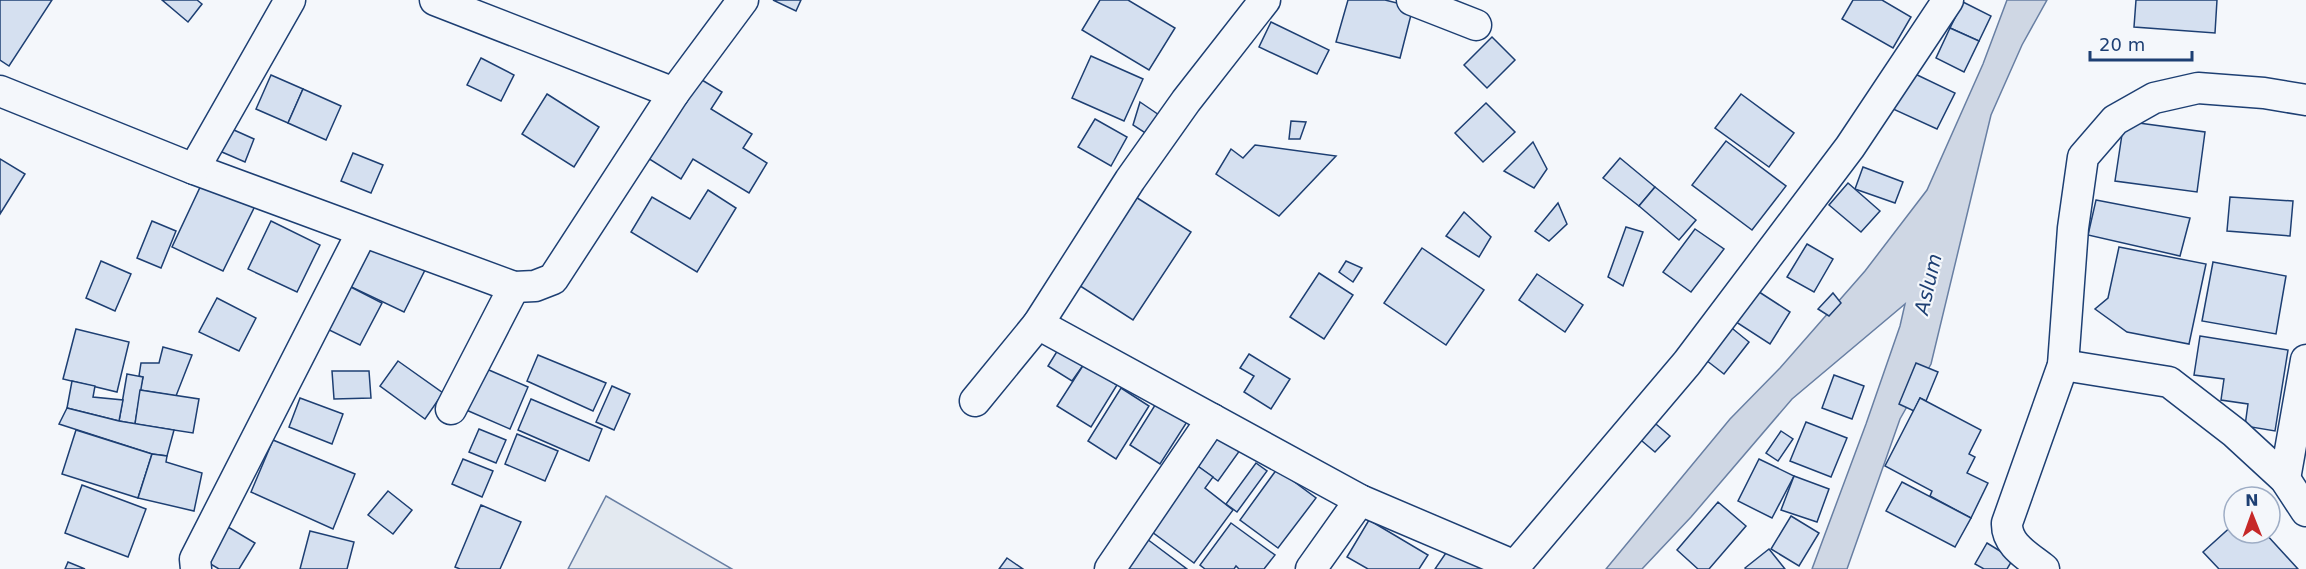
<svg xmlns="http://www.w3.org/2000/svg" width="2306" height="569" viewBox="0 0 2306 569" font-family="'DejaVu Sans',sans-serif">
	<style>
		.green { fill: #e3e9f0; stroke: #687fa3; stroke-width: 1.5 }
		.water { fill: #cfd7e4; stroke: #687fa3; stroke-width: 1.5 }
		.building { fill: #d5e0f0; stroke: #1d3f73; stroke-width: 1.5 }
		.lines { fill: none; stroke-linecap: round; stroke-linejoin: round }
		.street-casing { stroke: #1d3f73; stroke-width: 33 }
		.street { stroke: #f4f7fb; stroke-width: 30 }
		.labels { text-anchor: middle; stroke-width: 4.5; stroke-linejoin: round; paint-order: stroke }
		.water-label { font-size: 20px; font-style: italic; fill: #1d3f73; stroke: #f4f7fb }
	</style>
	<rect width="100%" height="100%" fill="#f4f7fb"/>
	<!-- green -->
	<path class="green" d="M606,496L732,569H568Z"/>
	<!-- water -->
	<path class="water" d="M2007,0H2047L2022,45L1991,115L1931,364L1900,419L1847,569H1812L1866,424L1900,326L1905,304L1792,399L1691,517L1642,569H1606L1730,419L1780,368L1865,271L1927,190L1983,64Z"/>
	<!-- building -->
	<g class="building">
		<path d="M0,0H52L9,66L0,60Z"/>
		<path d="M162,0H197L202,4L188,22Z"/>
		<path d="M773,0H801L796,11Z"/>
		<path d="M1100,0H1128L1175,28L1149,70L1082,30Z"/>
		<path d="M1348,0H1385L1413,7L1400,58L1336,42Z"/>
		<path d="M1853,0H1882L1911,17L1893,48L1842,19Z"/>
		<path d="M2136,0H2217L2215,33L2134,27Z"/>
		<path d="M1963,2L1991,16L1979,41L1950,28Z"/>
		<path d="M1271,22L1329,50L1317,74L1259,47Z"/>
		<path d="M1950,28L1979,41L1964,72L1936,58Z"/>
		<path d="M1492,37L1515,60L1487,88L1464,65Z"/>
		<path d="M1091,56L1143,79L1124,121L1072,98Z"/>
		<path d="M481,58L514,75L501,101L467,85Z"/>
		<path d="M1911,72L1955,93L1937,129L1893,109Z"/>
		<path d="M692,74L722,92L711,109L752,134L743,148L767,163L749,193L693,159L681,179L643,155Z"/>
		<path d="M271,75L303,89L288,123L256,109Z"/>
		<path d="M303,89L341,106L326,140L288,123Z"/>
		<path d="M547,94L599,127L574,167L522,134Z"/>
		<path d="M1741,94L1794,133L1769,167L1715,128Z"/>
		<path d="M1140,102L1162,117L1153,138L1133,125Z"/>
		<path d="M1486,103L1515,132L1483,162L1455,133Z"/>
		<path d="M1095,119L1127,137L1111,166L1078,147Z"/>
		<path d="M1291,121L1306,122L1300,139H1289Z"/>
		<path d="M2124,121L2205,132L2197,192L2115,181Z"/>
		<path d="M225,126L254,139L245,162L215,149Z"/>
		<path d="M1726,141L1786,186L1752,230L1692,185Z"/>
		<path d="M1533,142L1547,169L1534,188L1504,171Z"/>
		<path d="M1255,145L1336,156L1279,216L1216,174L1231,149L1243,158Z"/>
		<path d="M353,153L383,165L371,193L341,181Z"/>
		<path d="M1620,158L1655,187L1639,206L1603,178Z"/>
		<path d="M0,159L25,174L0,214Z"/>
		<path d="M1863,167L1903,182L1895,203L1855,189Z"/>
		<path d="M203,181L255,206L223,271L172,247Z"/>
		<path d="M1848,183L1880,211L1861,232L1829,205Z"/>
		<path d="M1655,187L1696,220L1679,240L1639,206Z"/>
		<path d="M708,190L736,208L697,272L631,232L652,197L690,219Z"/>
		<path d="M1131,194L1191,232L1133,320L1074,282Z"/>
		<path d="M2230,197L2293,201L2290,236L2227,231Z"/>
		<path d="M2096,200L2190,218L2180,256L2088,235Z"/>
		<path d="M1558,203L1567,224L1549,241L1535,231Z"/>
		<path d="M1464,212L1491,237L1479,257L1446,236Z"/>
		<path d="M152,221L176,231L161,268L137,258Z"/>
		<path d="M271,221L320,245L297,292L248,269Z"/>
		<path d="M1626,227L1643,232L1623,286L1608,277Z"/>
		<path d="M1695,229L1724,249L1691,292L1663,272Z"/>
		<path d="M368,237L427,266L404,312L345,284Z"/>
		<path d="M1807,244L1833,259L1814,292L1787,277Z"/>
		<path d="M2119,247L2206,264L2189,344L2127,332L2095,309L2108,298Z"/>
		<path d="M1422,248L1484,290L1446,345L1384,303Z"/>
		<path d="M101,261L131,274L115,311L86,298Z"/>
		<path d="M1346,261L1362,268L1353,282L1339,272Z"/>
		<path d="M2213,262L2286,276L2276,334L2202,321Z"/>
		<path d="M1319,273L1353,295L1324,339L1290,317Z"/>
		<path d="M1537,274L1583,305L1565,332L1519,300Z"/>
		<path d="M345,284L382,303L360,345L323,327Z"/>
		<path d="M1753,288L1790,312L1770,344L1733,320Z"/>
		<path d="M1833,293L1841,303L1829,316L1818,309Z"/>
		<path d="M217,298L256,318L239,351L199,332Z"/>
		<path d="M1728,325L1749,342L1724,374L1702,357Z"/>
		<path d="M76,329L129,342L117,392L63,379Z"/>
		<path d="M2200,336L2288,350L2275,431L2245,426L2248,404L2221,400L2224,379L2194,375Z"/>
		<path d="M1064,340L1084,364L1072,381L1048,366Z"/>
		<path d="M163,347L192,355L176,396L140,390L143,377L139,376L141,363H159Z"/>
		<path d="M1249,354L1290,379L1271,409L1244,392L1254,376L1240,368Z"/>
		<path d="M538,355L606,383L593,411L527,381Z"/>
		<path d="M398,361L443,393L425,419L380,386Z"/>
		<path d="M1916,363L1938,372L1926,401L1920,398L1914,411L1899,404Z"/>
		<path d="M1084,364L1117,385L1091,427L1057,406Z"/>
		<path d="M482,367L528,387L510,429L464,409Z"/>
		<path d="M332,371H369L371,398L334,399Z"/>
		<path d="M127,374L143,377L135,424L119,421Z"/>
		<path d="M1834,375L1864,386L1852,419L1822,408Z"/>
		<path d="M72,381L95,386L93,397L123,400L119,421L67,408Z"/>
		<path d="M612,386L630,394L614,430L596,422Z"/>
		<path d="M1121,388L1149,406L1116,459L1088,441Z"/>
		<path d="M140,390L199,399L193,433L135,424Z"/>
		<path d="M1162,394L1192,414L1160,464L1130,445Z"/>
		<path d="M300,398L343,414L332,444L289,427Z"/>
		<path d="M1920,398L1981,430L1969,454L1975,457L1967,473L1988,483L1971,518L1930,496L1932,491L1885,466Z"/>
		<path d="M531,399L602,429L589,461L518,430Z"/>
		<path d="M67,408L119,421L174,430L167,456L152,454L59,424Z"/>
		<path d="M1650,419L1670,436L1655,452L1636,436Z"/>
		<path d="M1806,422L1847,438L1831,477L1790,461Z"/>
		<path d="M479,429L506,440L496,463L469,452Z"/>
		<path d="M1220,429L1243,446L1218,481L1195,464Z"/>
		<path d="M76,430L152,454L138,498L62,474Z"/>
		<path d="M1781,431L1793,439L1778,461L1766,453Z"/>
		<path d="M517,434L558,451L545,481L505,464Z"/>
		<path d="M273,440L355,474L333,529L251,492Z"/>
		<path d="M152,454L167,456L166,462L202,473L194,511L138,498Z"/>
		<path d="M463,459L493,471L482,497L452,484Z"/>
		<path d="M1759,459L1794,476L1772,518L1738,501Z"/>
		<path d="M1192,462L1213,477L1205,488L1233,510L1194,563L1144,526Z"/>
		<path d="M1256,463L1267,471L1237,512L1226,504Z"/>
		<path d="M1277,469L1316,498L1278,548L1240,520Z"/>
		<path d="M1794,476L1829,489L1817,522L1781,510Z"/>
		<path d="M1902,482L1971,518L1955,547L1886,511Z"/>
		<path d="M82,485L146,509L128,557L65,533Z"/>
		<path d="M388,491L412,510L393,534L368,515Z"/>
		<path d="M1718,502L1746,526L1709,569H1698L1677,550Z"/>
		<path d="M481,505L521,522L500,569H460L455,567Z"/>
		<path d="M1791,516L1819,533L1799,566L1771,549Z"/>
		<path d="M1369,520L1428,555L1419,569H1368L1347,557Z"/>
		<path d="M1231,523L1275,555L1264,569H1239L1236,566L1234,569H1205L1200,565Z"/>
		<path d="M223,524L255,543L239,569H219L202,559Z"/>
		<path d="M2234,524V533H2265L2298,569H2219L2203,552Z"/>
		<path d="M310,531L354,542L347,569H300Z"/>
		<path d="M1147,539L1187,569H1124Z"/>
		<path d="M1987,543L2013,559L2007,569H1984L1975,564Z"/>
		<path d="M1450,547L1483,569H1435Z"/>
		<path d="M1769,549L1785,569H1746L1745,568Z"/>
		<path d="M1007,558L1023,569H999Z"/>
		<path d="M68,562L85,569H65Z"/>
	</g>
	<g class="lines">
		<defs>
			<g id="street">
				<path d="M435,0L674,93"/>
				<path d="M1412,0L1476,25"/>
				<path d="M0,91L194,169L514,287L535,286L553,279L674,93L743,0"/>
				<path d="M194,169L290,0"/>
				<path d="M1038,324L1360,500L1515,566L1687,363L1850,147L1948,0"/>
				<path d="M2063,365L2169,382L2235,433L2285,479L2306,511"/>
				<path d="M975,401L1038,324L1130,180L1186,101L1265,0"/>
				<path d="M451,409L514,287"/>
				<path d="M2285,479L2306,360"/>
				<path d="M196,569L195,559L362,232"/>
				<path d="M1110,569L1212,419"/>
				<path d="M1311,569L1360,500"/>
				<path d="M2044,569C2028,556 2006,545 2007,523L2063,365L2073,228L2083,157L2115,120L2154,98L2198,88L2264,93L2306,100"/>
			</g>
		</defs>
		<!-- street casing -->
		<use href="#street" class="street-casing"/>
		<!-- street -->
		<use href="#street" class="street"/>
	</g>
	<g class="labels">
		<!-- water labels -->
		<g class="water-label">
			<text transform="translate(1928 284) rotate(-77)" y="7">Aslum</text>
		</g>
	</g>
	<!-- north arrow -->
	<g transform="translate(2252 515) rotate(359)"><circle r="28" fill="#f4f7fb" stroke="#9eadc5" stroke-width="1.5"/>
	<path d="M0-4.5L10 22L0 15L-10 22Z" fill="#c62828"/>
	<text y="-9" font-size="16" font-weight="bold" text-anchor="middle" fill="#1d3f73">N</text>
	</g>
	<!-- scale -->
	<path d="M2090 51v9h102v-9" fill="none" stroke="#1d3f73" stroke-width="3"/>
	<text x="2099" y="51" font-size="18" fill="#1d3f73" stroke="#f4f7fb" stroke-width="4.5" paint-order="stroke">20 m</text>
</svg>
